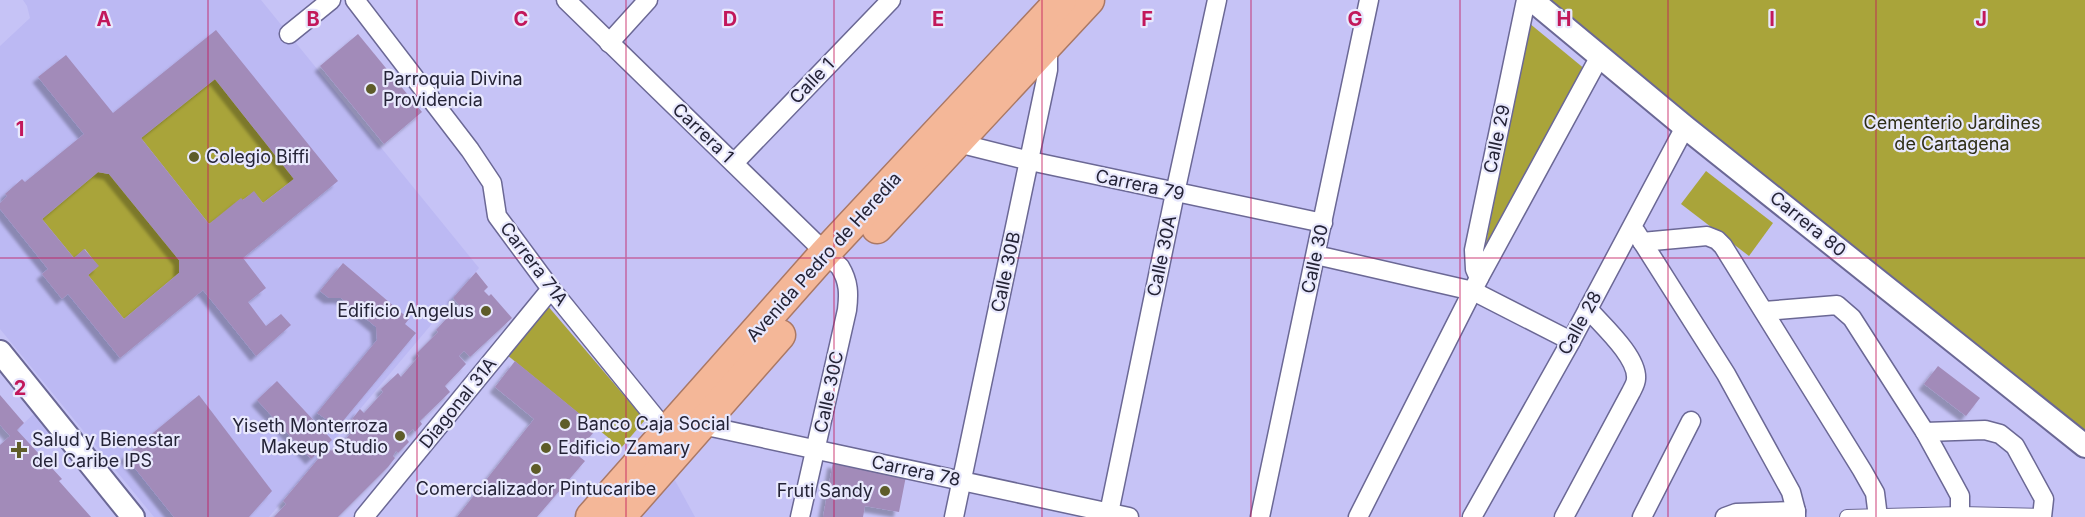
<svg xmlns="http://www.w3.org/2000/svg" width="2085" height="517" viewBox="0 0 2085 517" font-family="Inter,sans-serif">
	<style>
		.built { fill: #bcb9f3 }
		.green { fill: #a9a43a }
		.building { fill: #a28bb9; fill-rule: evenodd; filter: url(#shadow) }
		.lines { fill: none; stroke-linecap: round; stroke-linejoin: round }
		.pedestrian-casing { stroke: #6b6895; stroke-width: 16 }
		.minor-casing { stroke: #6b6895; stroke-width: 21 }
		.tertiary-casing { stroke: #6b6895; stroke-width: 26 }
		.trunk-casing { stroke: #aa7865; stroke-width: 33 }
		.pedestrian { stroke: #fff; stroke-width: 14 }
		.minor { stroke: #fff; stroke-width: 18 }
		.tertiary { stroke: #fff; stroke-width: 22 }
		.trunk { stroke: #f4b798; stroke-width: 30 }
		.grid { fill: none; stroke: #c2185b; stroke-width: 1.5; stroke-opacity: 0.55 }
		.poi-dot { fill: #5e5c29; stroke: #e8e8fd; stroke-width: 2 }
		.labels { text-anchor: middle; stroke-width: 4.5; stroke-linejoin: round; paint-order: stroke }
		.poi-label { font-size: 18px; fill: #242336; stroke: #e8e8fd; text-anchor: start }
		.street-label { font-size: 18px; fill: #242336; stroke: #e8e8fd }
		.park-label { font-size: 18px; fill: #2e2e16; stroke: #e8e8fd }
		.grid-label { font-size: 20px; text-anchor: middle; font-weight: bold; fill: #c2185b; stroke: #e8e8fd; stroke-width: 4.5; stroke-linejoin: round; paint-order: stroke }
	</style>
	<defs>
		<filter id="shadow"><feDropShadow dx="-5.5" dy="5.5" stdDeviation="1.5" flood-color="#0004"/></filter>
	</defs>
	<rect width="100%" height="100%" fill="#c6c3f6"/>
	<!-- built -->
	<g class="built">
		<path d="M23,0H261L479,268L269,517H154L0,329V46L30,18L27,6Z"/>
		<path d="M36,412L54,436L0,487V445Z"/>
		<path d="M672,475L695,517H634Z"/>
	</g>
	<!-- green -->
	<g class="green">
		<path d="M1541,0H2085V437Z"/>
		<path d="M1529,23L1586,70L1483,259Z"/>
		<path d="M215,79L294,179L263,203L254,192L209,224L141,138Z"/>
		<path d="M1706,171L1773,223L1749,256L1681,204Z"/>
		<path d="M98,172L109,174L179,260V273L124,319L88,275L98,266L85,249L74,258L42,219Z"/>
		<path d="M547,305L645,420L621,448L507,355Z"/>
	</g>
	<!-- building -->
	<g class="building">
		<path d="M216,30L338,181L243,258L266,288L248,302L266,326L281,314L291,325L256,356L203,290L120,358L68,294L62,299L42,274L48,269L0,209V203L7,196L5,194L22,179L25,182L84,134L38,77L66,55L113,113ZM215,79L294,179L263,203L254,191L243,200L241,198L209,224L141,138ZM98,172L109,174L179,260V273L124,319L88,275L99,266L84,249L74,258L42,219Z"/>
		<path d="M358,34L422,112L384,144L320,66Z"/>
		<path d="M343,263L409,319L405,324L416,333L338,427L317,413L377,340L376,327L341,298H329L320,291Z"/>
		<path d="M476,272L488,287L484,291L489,296L491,294L512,318L470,357L464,351L459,356L466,364L445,386L450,392L420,421L422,424L415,432L413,429L405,437L409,442L398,453L396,451L393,456L395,458L388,467L338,517H274L286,504L283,501L328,447L331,451L339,443L341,445L354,429L349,423L360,409L364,413L383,392L381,389L398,373L401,377L419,356L417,353L438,332L436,330L459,305L453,298Z"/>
		<path d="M515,361L597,428L576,454L585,461L537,517H457L534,419L495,387Z"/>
		<path d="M1938,366L1980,398L1966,416L1924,384Z"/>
		<path d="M277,381L332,440L311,459L257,400Z"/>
		<path d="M0,395L24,423L17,430L62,479L59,481L91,517H0V445L10,436L0,425Z"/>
		<path d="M199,395L272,491L249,517H174L125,456Z"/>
		<path d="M833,462L871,469V471L906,476L899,512L865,506L863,517H823Z"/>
	</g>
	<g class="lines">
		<defs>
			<path id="pedestrian" d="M1847,517L1961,514L2043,516"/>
			<g id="minor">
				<path d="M355,0L470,150L492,183L497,216L551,289L667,432"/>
				<path d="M566,0L840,267C849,282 849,294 847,310L800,517"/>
				<path d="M289,34L331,0"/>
				<path d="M609,43L648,0"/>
				<path d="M958,143L1030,161L1323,223"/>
				<path d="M734,163L891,0"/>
				<path d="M1636,232L1726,374L1791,492L1796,511V517"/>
				<path d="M1642,242L1707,236L1717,240L1723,246L1862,470L1875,493L1878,517"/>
				<path d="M1316,255L1473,291L1571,341"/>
				<path d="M1479,278L1475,269L1474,250L1526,0"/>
				<path d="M1764,311L1837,305L1852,318L1925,432L1953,483L1960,496V517"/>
				<path d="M702,425L1129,517"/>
				<path d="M1925,432L1985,430L2000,434L2015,446L2044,499L2042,517"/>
				<path d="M1109,513L1175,193L1217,0"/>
				<path d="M364,517L551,289"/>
				<path d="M954,517L1048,70V55L1040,46"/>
				<path d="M1260,517L1369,0"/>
				<path d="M1358,517L1479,278L1600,56"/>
				<path d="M1472,517L1571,341L1685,127"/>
				<path d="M1564,517L1631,392C1633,388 1636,383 1636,379C1638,357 1602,325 1588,309"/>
				<path d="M1642,517L1691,421"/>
				<path d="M1725,517L1736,513L1796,511"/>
			</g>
			<g id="tertiary">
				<path d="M1532,0L1685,127L2085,446"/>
				<path d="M0,352L133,517"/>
			</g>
			<g id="trunk">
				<path d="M877,228L1089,0"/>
				<path d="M591,517L825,253L1061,0"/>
				<path d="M620,517L780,335"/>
			</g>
		</defs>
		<!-- pedestrian casing -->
		<use href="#pedestrian" class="pedestrian-casing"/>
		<!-- minor casing -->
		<use href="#minor" class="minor-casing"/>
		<!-- tertiary casing -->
		<use href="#tertiary" class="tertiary-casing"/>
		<!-- trunk casing -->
		<use href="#trunk" class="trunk-casing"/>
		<!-- pedestrian -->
		<use href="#pedestrian" class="pedestrian"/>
		<!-- minor -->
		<use href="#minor" class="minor"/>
		<!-- tertiary -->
		<use href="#tertiary" class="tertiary"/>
		<!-- trunk -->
		<use href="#trunk" class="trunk"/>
	</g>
	<!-- grid -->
	<path class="grid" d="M208,0V517M417,0V517M626,0V517M834,0V517M1042,0V517M1251,0V517M1460,0V517M1668,0V517M1876,0V517M0,258H2085"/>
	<!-- markers -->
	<g class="poi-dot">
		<circle cx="371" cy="89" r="6"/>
		<circle cx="194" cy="157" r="6"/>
		<circle cx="486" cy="311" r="6"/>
		<circle cx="565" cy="424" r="6"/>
		<circle cx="400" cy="436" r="6"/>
		<circle cx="546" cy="448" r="6"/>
		<path d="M16 441h6v6h6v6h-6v6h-6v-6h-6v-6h6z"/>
		<circle cx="536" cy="469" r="6"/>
		<circle cx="885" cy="491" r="6"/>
	</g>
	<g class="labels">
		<!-- poi labels -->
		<g class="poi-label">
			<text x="383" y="85">Parroquia Divina<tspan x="383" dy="21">Providencia</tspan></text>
			<text x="206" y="163">Colegio Biffi</text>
			<text x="474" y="317" text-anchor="end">Edificio Angelus</text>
			<text x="577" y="430">Banco Caja Social</text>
			<text x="388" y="432" text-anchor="end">Yiseth Monterroza<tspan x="388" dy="21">Makeup Studio</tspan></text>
			<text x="32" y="446">Salud y Bienestar<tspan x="32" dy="21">del Caribe IPS</tspan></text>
			<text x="558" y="454">Edificio Zamary</text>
			<text x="536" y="495" text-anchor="middle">Comercializador Pintucaribe</text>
			<text x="873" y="497" text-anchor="end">Fruti Sandy</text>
		</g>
		<!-- street labels -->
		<g class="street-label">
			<text transform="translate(812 81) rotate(-46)" y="6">Calle 1</text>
			<text transform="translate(703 133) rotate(44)" y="6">Carrera 1</text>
			<text transform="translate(1497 139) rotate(-78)" y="6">Calle 29</text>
			<text transform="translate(1140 185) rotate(12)" y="6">Carrera 79</text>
			<text transform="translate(1808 224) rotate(39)" y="6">Carrera 80</text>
			<text transform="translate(1162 256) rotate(-78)" y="6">Calle 30A</text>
			<text transform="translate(824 257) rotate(-48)" y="6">Avenida Pedro de Heredia</text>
			<text transform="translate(1315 259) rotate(-78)" y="6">Calle 30</text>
			<text transform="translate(534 264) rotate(53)" y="6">Carrera 71A</text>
			<text transform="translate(1006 272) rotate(-78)" y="6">Calle 30B</text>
			<text transform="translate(1580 323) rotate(-61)" y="6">Calle 28</text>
			<text transform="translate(829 392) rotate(-78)" y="6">Calle 30C</text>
			<text transform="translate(458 403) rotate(-51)" y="6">Diagonal 31A</text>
			<text transform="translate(916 471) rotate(12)" y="6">Carrera 78</text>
		</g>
		<!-- park labels -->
		<g class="park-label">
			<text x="1952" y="129">Cementerio Jardines<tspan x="1952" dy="21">de Cartagena</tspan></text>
		</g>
	</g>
	<g class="grid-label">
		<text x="104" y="26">A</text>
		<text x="313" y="26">B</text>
		<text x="521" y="26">C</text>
		<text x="730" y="26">D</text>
		<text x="938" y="26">E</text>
		<text x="1147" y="26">F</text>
		<text x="1355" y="26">G</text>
		<text x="1564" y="26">H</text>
		<text x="1772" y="26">I</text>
		<text x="1981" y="26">J</text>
		<text x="20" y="136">1</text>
		<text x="20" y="395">2</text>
	</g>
</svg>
